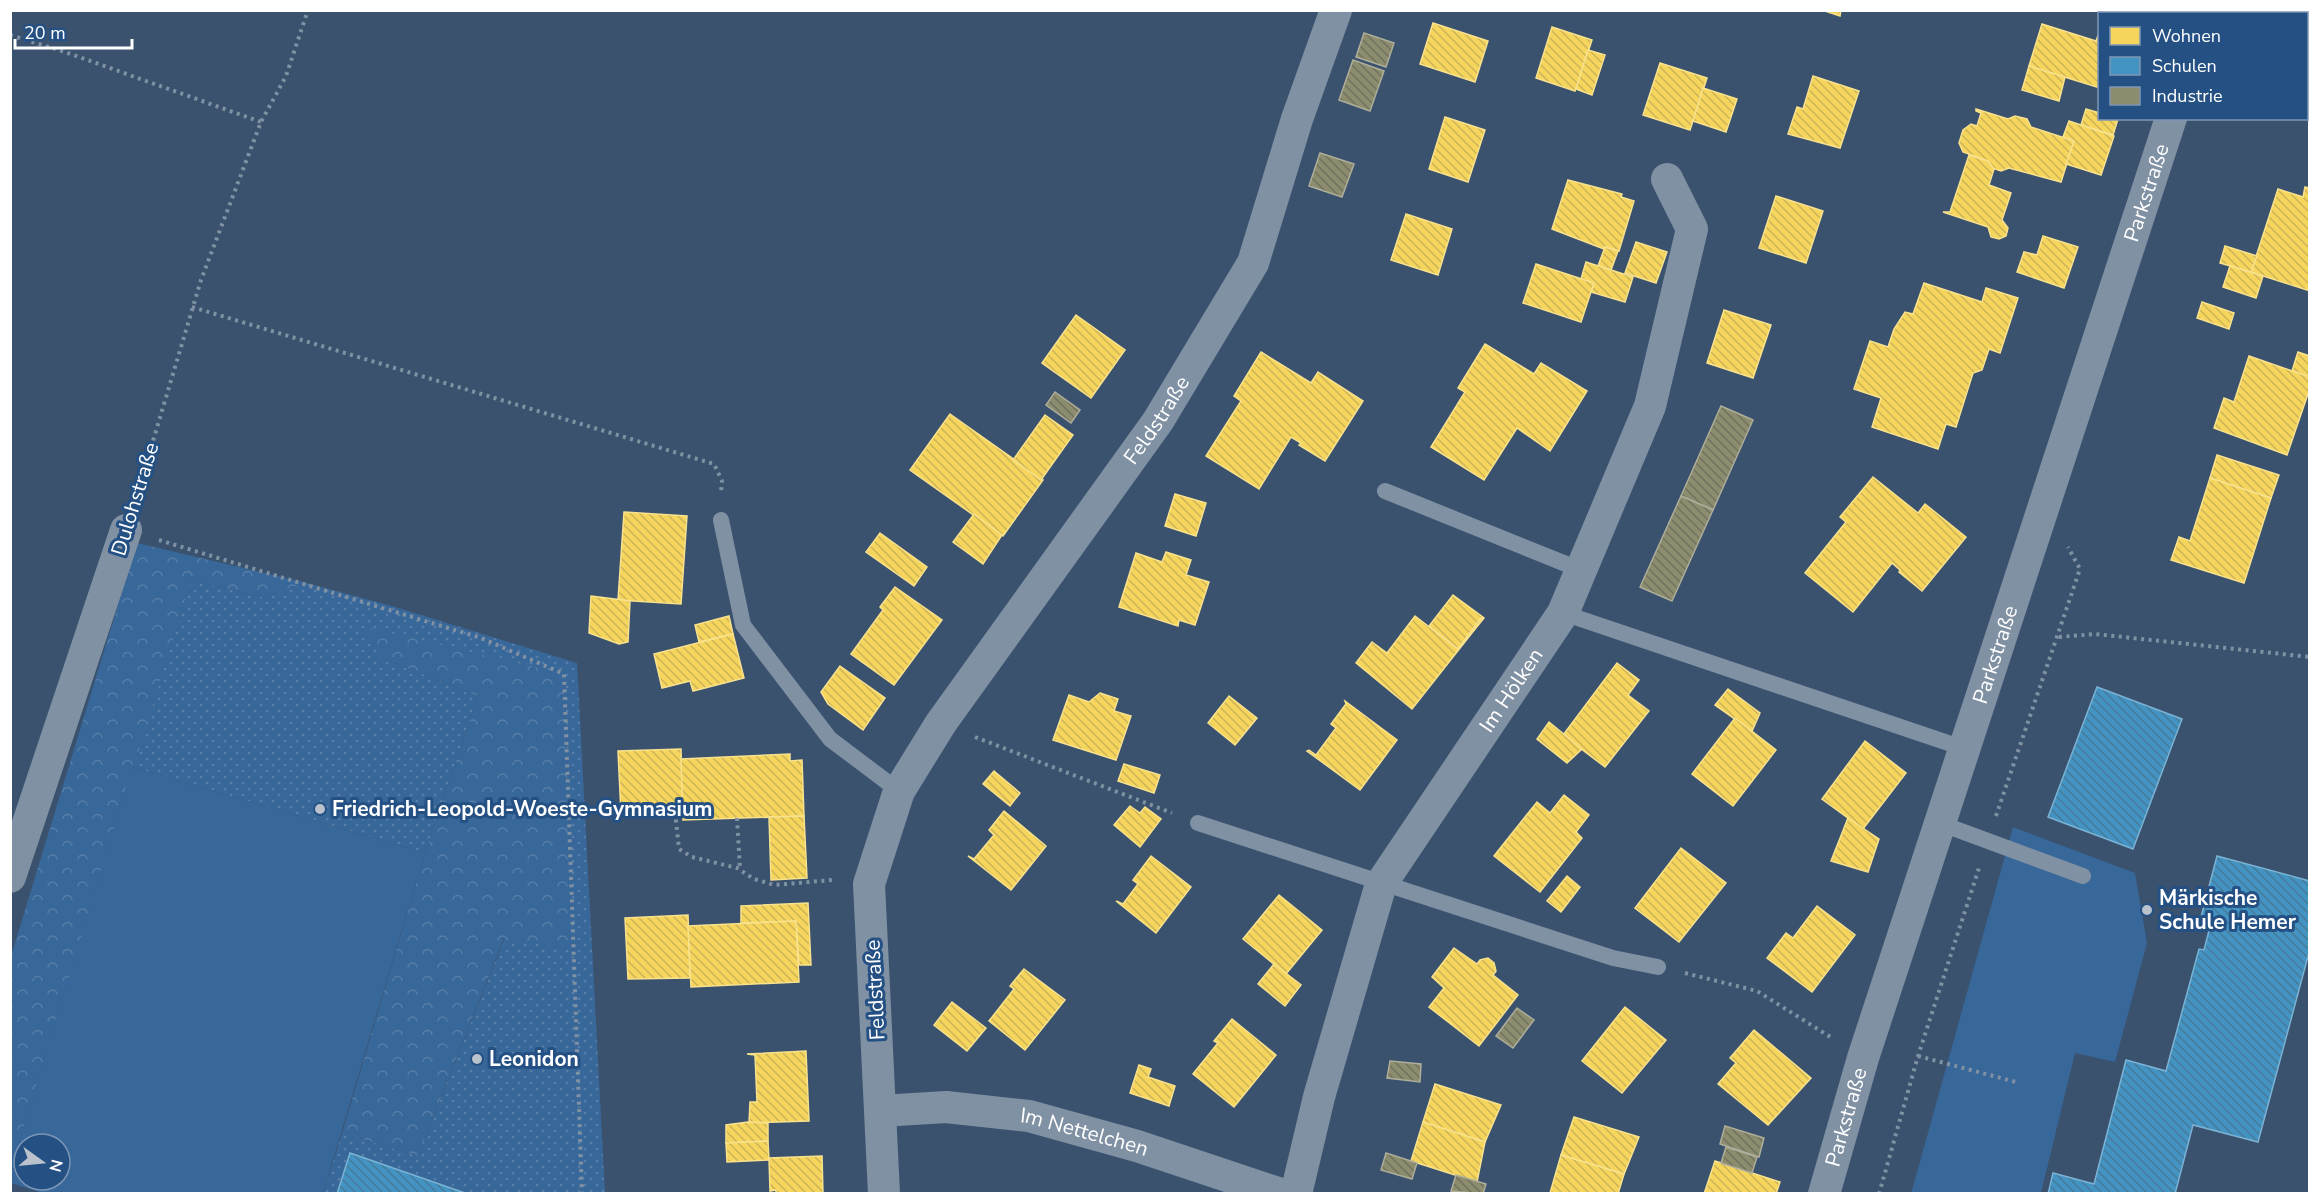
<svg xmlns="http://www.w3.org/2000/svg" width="2320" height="1204" viewBox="0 0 2320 1204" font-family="'Nunito Sans',sans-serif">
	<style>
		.grass { fill: url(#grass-dots) }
		.forest { fill: url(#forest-crowns) }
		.green { fill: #386799; fill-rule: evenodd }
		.homes { fill: url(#homes-back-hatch); stroke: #f9e28d; stroke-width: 1.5 }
		.schools { fill: url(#schools-back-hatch); stroke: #7bb3d5; stroke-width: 1.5 }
		.industry { fill: url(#industry-back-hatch); stroke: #aeae9a; stroke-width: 1.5 }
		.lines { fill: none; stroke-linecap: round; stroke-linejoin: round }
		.path { stroke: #8091a4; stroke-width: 4; stroke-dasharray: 3 4.5; stroke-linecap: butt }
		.service { stroke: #8091a4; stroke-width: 16 }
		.minor { stroke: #8091a4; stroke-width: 32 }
		.poi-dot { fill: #bac2cc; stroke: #245084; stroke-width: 2 }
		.labels { text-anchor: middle; stroke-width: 6; stroke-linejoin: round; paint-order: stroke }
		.street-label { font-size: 21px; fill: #fff; stroke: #245084 }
		.poi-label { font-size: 21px; font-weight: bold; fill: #fff; stroke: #245084; text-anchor: start }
	</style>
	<defs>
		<pattern id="grass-dots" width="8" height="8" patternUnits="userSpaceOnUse" patternTransform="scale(1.5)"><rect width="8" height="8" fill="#386799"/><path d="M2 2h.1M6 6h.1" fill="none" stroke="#567ea8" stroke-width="1.8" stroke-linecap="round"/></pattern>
		<pattern id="forest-crowns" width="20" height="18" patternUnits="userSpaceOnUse" patternTransform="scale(1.5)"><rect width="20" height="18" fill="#386799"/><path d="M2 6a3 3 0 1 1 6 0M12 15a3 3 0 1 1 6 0" fill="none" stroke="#567ea8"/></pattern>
		<pattern id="homes-back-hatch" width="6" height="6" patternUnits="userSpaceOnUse" patternTransform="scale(1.5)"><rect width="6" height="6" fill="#f6d55c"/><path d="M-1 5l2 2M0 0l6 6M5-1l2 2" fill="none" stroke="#ccb358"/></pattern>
		<pattern id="schools-back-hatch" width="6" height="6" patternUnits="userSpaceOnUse" patternTransform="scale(1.5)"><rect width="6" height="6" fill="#4393c3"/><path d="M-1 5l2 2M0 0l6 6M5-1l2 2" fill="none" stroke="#467a99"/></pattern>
		<pattern id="industry-back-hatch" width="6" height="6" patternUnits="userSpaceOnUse" patternTransform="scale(1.5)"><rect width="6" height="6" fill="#8c8c6e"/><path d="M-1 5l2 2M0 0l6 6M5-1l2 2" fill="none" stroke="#727260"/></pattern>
	</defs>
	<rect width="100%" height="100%" fill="#3a526e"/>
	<!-- grass -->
	<path class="grass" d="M191,580L261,597L307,583L395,607L577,663L605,1193H468L350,1153L337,1193H323L342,1133L418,1156L505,937L574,950L564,674L380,657L478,696L425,853L132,767Z"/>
	<!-- forest -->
	<g class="forest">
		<path d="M137,543L307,583L261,597L191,580L11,1170V956Z"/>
		<path d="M365,627L564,674L574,950L504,938L418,1156L342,1133L425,853L478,696L380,657Z"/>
	</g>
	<!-- green -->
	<g class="green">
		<path d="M132,767L425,853L323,1193L46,1194L11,1183V1170ZM24,1144H60V1180H24Z"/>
		<path d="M2013,827L2135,873L2147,943L2115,1062L2075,1053L2041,1193L1911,1194Z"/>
	</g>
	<!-- homes -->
	<g class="homes">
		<path d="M1822,10H1841L1840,16Z"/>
		<path d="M2118,10H2152L2151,14Z"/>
		<path d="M2306,21L2310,22V117L2306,116Z"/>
		<path d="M1433,23L1488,41L1475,82L1420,64Z"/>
		<path d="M2042,24L2096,41L2100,30V88L2029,66Z"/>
		<path d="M1552,27L1592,40L1575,91L1536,78Z"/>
		<path d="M1588,50L1605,55L1592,95L1576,89Z"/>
		<path d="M1660,63L1707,78L1690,130L1643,115Z"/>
		<path d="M2029,66L2065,77L2059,101L2022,90Z"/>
		<path d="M1813,76L1859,91L1840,148L1788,134L1797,107L1803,109Z"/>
		<path d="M1703,88L1737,99L1726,132L1693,121Z"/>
		<path d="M1976,109L2008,119L2015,116L2027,119L2031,127L2074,141L2061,182L2009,168L2001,171L1992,168L1988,161L1963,152L1959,143L1963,130L1971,124L1977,126L1981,113L1976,111Z"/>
		<path d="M2086,109L2100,113V118L2118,119L2113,135L2081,125Z"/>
		<path d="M1445,117L1485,130L1468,182L1429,169Z"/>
		<path d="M2069,121L2114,136L2101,175L2066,164L2074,141L2063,137Z"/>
		<path d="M1969,155L1988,161L1994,169L1989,185L2011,193L2002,220L2008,228L2006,236L1999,239L1991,237L1988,227L1943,212H1950Z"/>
		<path d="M1568,180L1622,194L1621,197L1634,201L1619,251L1605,247L1604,249L1552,229Z"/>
		<path d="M2305,187L2310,188V291L2251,272L2278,189L2303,197Z"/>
		<path d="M1776,196L1823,211L1806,263L1759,248Z"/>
		<path d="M1406,214L1452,229L1438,275L1391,260Z"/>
		<path d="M2043,236L2078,247L2064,288L2017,272L2024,252L2037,255Z"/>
		<path d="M1636,242L1667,252L1656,283L1625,273Z"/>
		<path d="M2225,246L2257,256L2251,272L2220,263Z"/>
		<path d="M1605,247L1618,251L1611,270L1598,266Z"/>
		<path d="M1586,262L1633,277L1625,302L1591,292L1594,283L1581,279Z"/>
		<path d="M1536,264L1594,283L1581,322L1523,303Z"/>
		<path d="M2230,266L2263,276L2256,298L2223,287Z"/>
		<path d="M1924,283L1982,302L1986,288L2018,298L2000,353L1989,349L1982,370L1973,373L1956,427L1946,424L1938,449L1872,427L1881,398L1854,389L1870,341L1888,347L1894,329L1905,312L1913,314Z"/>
		<path d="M2202,302L2234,313L2229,329L2197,318Z"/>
		<path d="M1724,310L1771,325L1753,378L1707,363Z"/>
		<path d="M1076,315L1125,350L1091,398L1042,363Z"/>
		<path d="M1485,344L1534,374L1541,363L1587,391L1550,451L1517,428L1484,480L1431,447L1465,392L1458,388Z"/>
		<path d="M1261,352L1311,383L1318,372L1363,401L1325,461L1299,445L1301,443L1291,437L1259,489L1206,456L1241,401L1234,396Z"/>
		<path d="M2298,352L2310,356V377L2292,371Z"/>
		<path d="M2249,356L2310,377V388L2287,455L2214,428L2224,398L2234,402Z"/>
		<path d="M950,414L1043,480L1003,536L910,470Z"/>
		<path d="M1045,415L1073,435L1041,480L1013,460Z"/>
		<path d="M2217,455L2279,475L2271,498L2210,478Z"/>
		<path d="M1873,477L1918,513L1925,504L1966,537L1922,591L1899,572L1900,570L1892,563L1853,612L1805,573L1846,522L1840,517Z"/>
		<path d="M2210,478L2271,498L2244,583L2171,560L2179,537L2190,541Z"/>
		<path d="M1175,494L1206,503L1196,536L1165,526Z"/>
		<path d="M624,512L687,516L681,604L618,600Z"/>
		<path d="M974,514L1002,535L983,564L953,542Z"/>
		<path d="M880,533L927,567L914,586L866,552Z"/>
		<path d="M1166,552L1191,560L1186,575L1209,582L1195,625L1179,620L1178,626L1119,607L1136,553L1162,562Z"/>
		<path d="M895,587L942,620L894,685L851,654L883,610L880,607Z"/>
		<path d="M1453,595L1484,618L1458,649L1429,626Z"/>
		<path d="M591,596L630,601L628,642L619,644L589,633Z"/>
		<path d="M729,616L733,634L699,642L695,625Z"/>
		<path d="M1415,616L1458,649L1481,618L1483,619L1412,709L1356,663L1372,642L1387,653Z"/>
		<path d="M733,634L744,678L693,691L690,681L662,688L654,654Z"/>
		<path d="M1617,663L1639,680L1628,695L1649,711L1605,767L1563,735Z"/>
		<path d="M840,666L885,698L863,730L828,704L821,692Z"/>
		<path d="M1728,689L1760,713L1752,731L1715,705Z"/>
		<path d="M1100,693L1118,699L1114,711L1131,716L1116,760L1053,740L1069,695L1089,702Z"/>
		<path d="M1229,696L1257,718L1235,745L1208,723Z"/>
		<path d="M1345,701L1397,740L1360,790L1307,751L1309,750L1316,755L1336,728L1331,724L1346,704Z"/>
		<path d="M1735,718L1776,750L1733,806L1692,774Z"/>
		<path d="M1549,722L1582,749L1567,763L1537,739Z"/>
		<path d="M1865,741L1906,773L1863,829L1822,799Z"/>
		<path d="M681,749L683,813L621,814L618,751Z"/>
		<path d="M790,754V761L802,760L804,816L683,820L681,759Z"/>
		<path d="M1124,764L1160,775L1154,793L1118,781Z"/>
		<path d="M994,771L1020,793L1010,806L983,784Z"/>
		<path d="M1564,795L1589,815L1576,832L1582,838L1540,892L1494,856L1537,802L1550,813Z"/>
		<path d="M1130,806L1140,813L1145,807L1161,819L1140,847L1114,825Z"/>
		<path d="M1004,811L1046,846L1011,890L968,856L974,859L994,835L989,830Z"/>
		<path d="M804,816L807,878L771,880L769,817Z"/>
		<path d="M1848,818L1879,839L1868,872L1831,861Z"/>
		<path d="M1681,848L1726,883L1679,942L1635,908Z"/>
		<path d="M1151,856L1191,887L1156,933L1116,901L1123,904L1138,884L1133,880Z"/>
		<path d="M1567,876L1580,887L1561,912L1547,901Z"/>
		<path d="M1279,895L1322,930L1286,974L1243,939Z"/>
		<path d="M808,903L811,965H799L796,921L741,923V906Z"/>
		<path d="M1817,906L1855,935L1812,992L1767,958L1786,933L1793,938Z"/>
		<path d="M688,915L690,978L628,979L625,918Z"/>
		<path d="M796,921L799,982L691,987L688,926Z"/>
		<path d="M1454,948L1477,964L1480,960L1488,958L1494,963L1496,971L1493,975L1518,995L1479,1046L1429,1007L1444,988L1432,977Z"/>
		<path d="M1274,964L1301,985L1285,1006L1258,984Z"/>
		<path d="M1024,969L1065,1000L1025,1050L989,1021L1014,989L1010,986Z"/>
		<path d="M952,1002L986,1028L967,1051L934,1025Z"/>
		<path d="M1625,1007L1666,1040L1622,1093L1582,1061Z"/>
		<path d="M1232,1019L1276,1055L1234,1107L1193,1074L1218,1043L1214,1041Z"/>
		<path d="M1754,1030L1811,1078L1768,1125L1718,1084L1736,1063L1730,1058Z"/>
		<path d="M806,1051L809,1121L749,1123L750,1102H757L755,1055L747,1054Z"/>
		<path d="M1139,1065L1151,1069L1148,1077L1175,1086L1169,1106L1130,1093Z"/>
		<path d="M1435,1084L1501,1105L1485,1142L1423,1122Z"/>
		<path d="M1574,1117L1639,1137L1624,1174L1561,1155Z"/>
		<path d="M748,1122L768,1123V1141L726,1143V1125Z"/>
		<path d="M1423,1122L1485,1142L1477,1182L1411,1161Z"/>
		<path d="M768,1141L769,1160L727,1162L726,1143Z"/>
		<path d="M1561,1155L1624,1174L1618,1194L1550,1193Z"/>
		<path d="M822,1156L823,1194H776V1190L770,1191L769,1158Z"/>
		<path d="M1715,1161L1780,1182L1776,1194H1704Z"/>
	</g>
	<!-- schools -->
	<g class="schools">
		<path d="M2097,687L2182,719L2133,849L2048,817Z"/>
		<path d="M2217,856L2310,881V949L2258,1142L2193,1125L2175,1194H2048L2053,1173L2094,1184L2126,1060L2166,1071L2199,949L2204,950L2211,923L2200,921Z"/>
		<path d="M350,1153L468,1194H337Z"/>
	</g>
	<!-- industry -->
	<g class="industry">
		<path d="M1364,33L1394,43L1386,67L1356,57Z"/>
		<path d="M1353,60L1384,71L1370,111L1339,100Z"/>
		<path d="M1320,153L1354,164L1342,197L1309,186Z"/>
		<path d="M1055,392L1080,410L1071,423L1046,405Z"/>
		<path d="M1721,406L1753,420L1713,510L1681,496Z"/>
		<path d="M1681,496L1713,510L1672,601L1640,587Z"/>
		<path d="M1517,1008L1534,1020L1513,1048L1496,1036Z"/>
		<path d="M1390,1061L1421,1064L1420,1082L1387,1078Z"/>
		<path d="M1725,1126L1764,1138L1759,1157L1720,1144Z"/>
		<path d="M1726,1147L1757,1157L1752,1173L1721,1163Z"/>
		<path d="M1386,1153L1417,1163L1412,1179L1381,1170Z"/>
		<path d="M1456,1175L1486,1184L1483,1194L1451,1191Z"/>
	</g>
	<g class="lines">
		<!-- path -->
		<g class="path">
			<path d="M10,35L65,52L261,122"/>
			<path d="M192,307L714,464L722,481L721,492"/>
			<path d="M136,498L201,280L261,122L286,76L308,10"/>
			<path d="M159,540L481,638L564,674L582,1194"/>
			<path d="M2059,637L2095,634L2310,657"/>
			<path d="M975,737L1172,813"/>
			<path d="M675,812L679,849L692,857L737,868L754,879L774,885L833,880"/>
			<path d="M1996,816L2080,569L2068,547"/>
			<path d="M737,818L740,869"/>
			<path d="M1685,973L1757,991L1832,1038"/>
			<path d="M1918,1056L2016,1082"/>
			<path d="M1879,1194L1918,1056L1979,868"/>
		</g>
		<!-- service -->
		<g class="service">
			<path d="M1385,491L1581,570"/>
			<path d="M721,520L743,625L830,739L899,791"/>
			<path d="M1563,613L1966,749"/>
			<path d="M1198,823L1613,958L1658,967"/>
			<path d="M1942,824L2083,876"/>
		</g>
		<!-- minor -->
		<g class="minor">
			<path d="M2206,14L2207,10"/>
			<path d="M10,877L126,530"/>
			<path id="s1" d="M881,1111L946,1107L1029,1116L1137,1146L1281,1194"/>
			<path id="s2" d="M884,1194L869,884L899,791L941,723L1158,421L1253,263L1297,119L1336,10"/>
			<path id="s3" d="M1296,1194L1319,1097L1381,884L1563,613L1650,406L1692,229L1667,179"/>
			<path id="s4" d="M1824,1194L1863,1058L2171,118"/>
		</g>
	</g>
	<!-- markers -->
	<g class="poi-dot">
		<circle cx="320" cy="809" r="6"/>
		<circle cx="2147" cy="910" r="6"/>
		<circle cx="477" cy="1059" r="6"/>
	</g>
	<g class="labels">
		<!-- street labels -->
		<g class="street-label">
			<text dy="7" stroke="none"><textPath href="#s4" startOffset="1052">Parkstraße</textPath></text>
			<text dy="7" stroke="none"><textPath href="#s2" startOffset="860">Feldstraße</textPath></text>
			<text transform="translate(135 499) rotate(-73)" y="7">Dulohstraße</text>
			<text dy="7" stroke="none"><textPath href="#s4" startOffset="566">Parkstraße</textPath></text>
			<text dy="7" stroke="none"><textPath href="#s3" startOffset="555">Im Hölken</textPath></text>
			<text transform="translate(875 990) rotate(-93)" y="7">Feldstraße</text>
			<text dy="7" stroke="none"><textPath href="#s4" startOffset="80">Parkstraße</textPath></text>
			<text dy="7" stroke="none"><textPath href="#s1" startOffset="206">Im Nettelchen</textPath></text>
		</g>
		<!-- poi labels -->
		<g class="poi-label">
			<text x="332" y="816">Friedrich-Leopold-Woeste-Gymnasium</text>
			<text x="2159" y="905">Märkische<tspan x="2159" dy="24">Schule Hemer</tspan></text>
			<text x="489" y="1066">Leonidon</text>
		</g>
	</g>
	<!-- border -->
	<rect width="2320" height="1204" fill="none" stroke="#ffffff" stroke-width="24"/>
	<!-- legend -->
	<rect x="2098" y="12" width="210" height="108" fill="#245084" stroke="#7c96b5" stroke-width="1.5"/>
	<rect x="2110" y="27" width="30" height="18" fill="#f6d55c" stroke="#7c96b5" stroke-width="1.5"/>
	<text x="2152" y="42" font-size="18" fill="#ffffff">Wohnen</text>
	<rect x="2110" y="57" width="30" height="18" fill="#4393c3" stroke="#7c96b5" stroke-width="1.5"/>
	<text x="2152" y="72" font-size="18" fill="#ffffff">Schulen</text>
	<rect x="2110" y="87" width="30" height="18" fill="#8c8c6e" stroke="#7c96b5" stroke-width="1.5"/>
	<text x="2152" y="102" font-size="18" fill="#ffffff">Industrie</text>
	<!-- north arrow -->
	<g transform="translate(42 1162) rotate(105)"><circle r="28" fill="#245084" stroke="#7c96b5" stroke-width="1.5"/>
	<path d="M0-4.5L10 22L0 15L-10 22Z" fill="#bac2cc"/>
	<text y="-9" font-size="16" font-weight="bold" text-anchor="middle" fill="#ffffff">N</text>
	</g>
	<!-- scale -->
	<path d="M15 39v9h117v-9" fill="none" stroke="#ffffff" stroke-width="3"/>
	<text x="24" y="39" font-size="18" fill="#ffffff" stroke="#245084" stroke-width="4.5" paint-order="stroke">20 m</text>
</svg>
